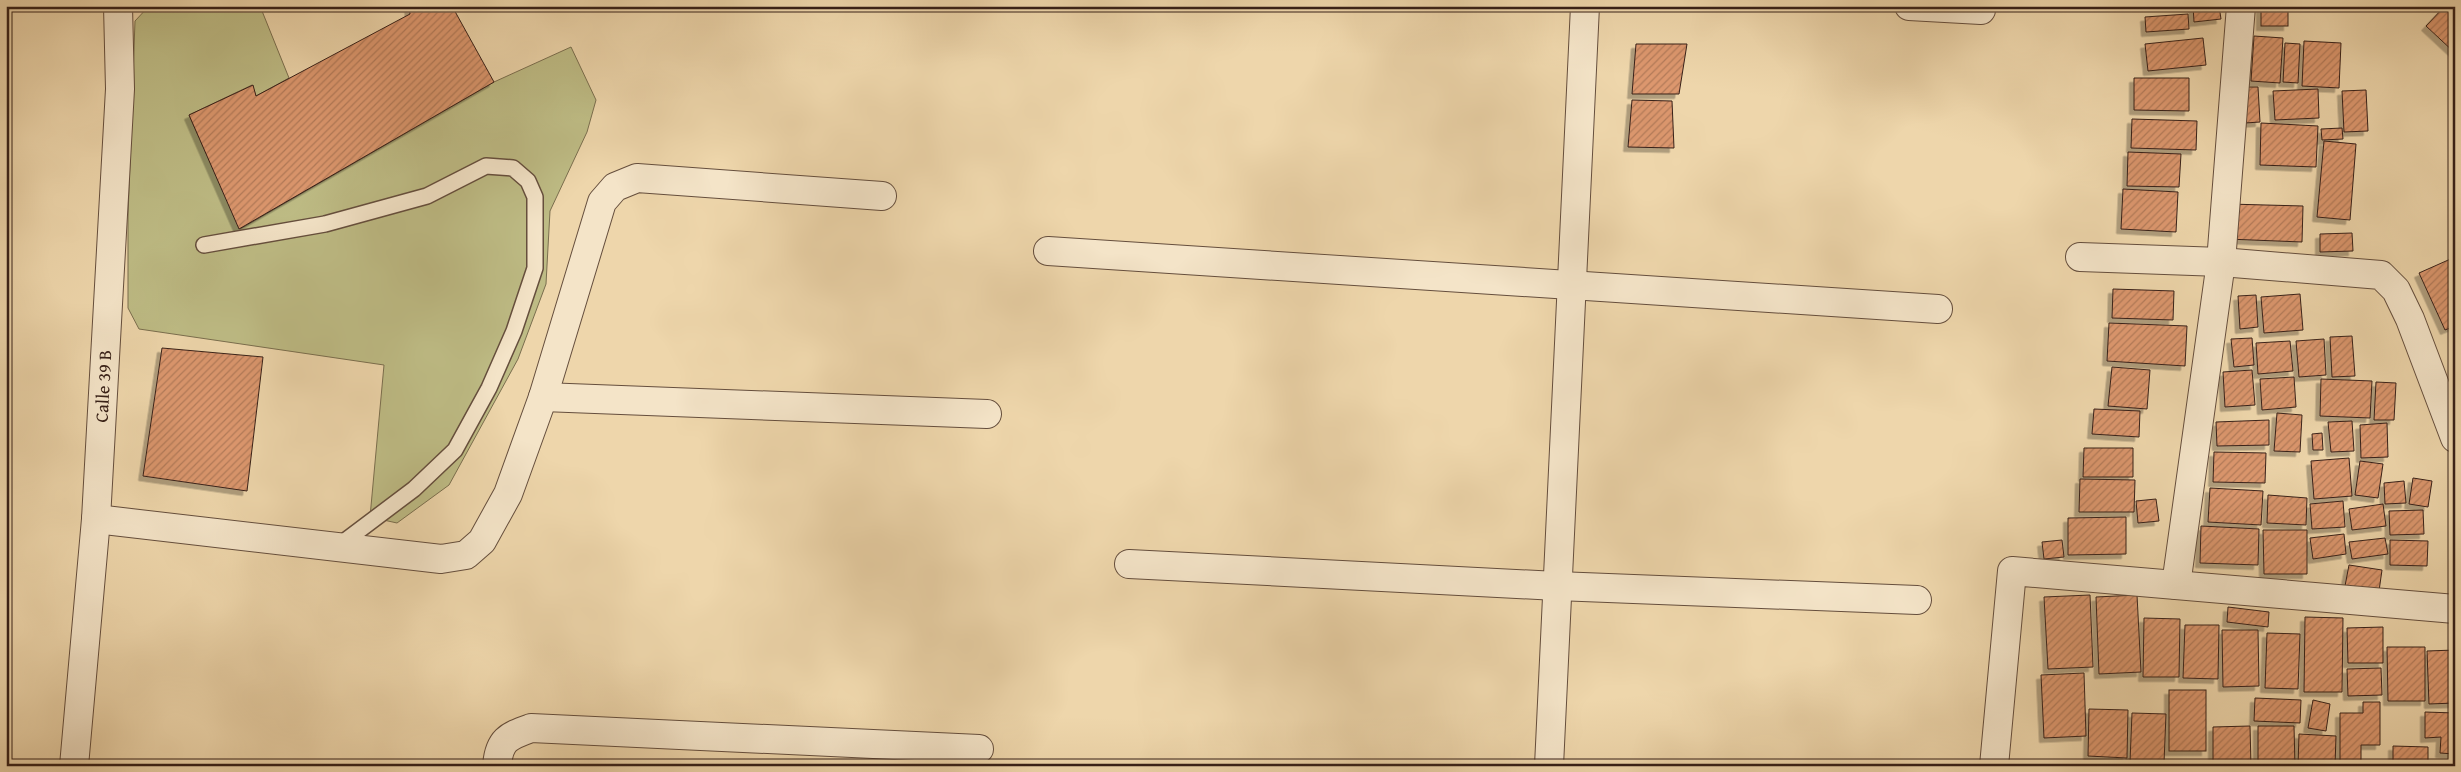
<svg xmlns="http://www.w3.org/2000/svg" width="2461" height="772" viewBox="0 0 2461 772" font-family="'Gentium Book Plus',serif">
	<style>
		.green { fill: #bebc85; stroke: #7a6e4e }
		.building { fill: url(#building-hatch); stroke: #372018; filter: url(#shadow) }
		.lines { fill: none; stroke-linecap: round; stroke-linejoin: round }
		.lane-casing { stroke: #654e3d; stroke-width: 18 }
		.street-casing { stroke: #654e3d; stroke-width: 30 }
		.lane { stroke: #f4e4c8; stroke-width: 15 }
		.street { stroke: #f4e4c8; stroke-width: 28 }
		.labels { text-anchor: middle; stroke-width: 4; stroke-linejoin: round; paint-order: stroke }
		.street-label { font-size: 18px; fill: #372018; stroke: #f4e4c8 }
	</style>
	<defs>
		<pattern id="building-hatch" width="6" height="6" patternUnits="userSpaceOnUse" patternTransform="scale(1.25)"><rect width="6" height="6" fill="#dc976e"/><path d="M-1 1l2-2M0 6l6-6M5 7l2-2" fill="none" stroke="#b37b59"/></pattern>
		<filter id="shadow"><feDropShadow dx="-4.5" dy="4.5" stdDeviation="0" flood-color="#0004"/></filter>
	</defs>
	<rect width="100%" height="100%" fill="#eed6ab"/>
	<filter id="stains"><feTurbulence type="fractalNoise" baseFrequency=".004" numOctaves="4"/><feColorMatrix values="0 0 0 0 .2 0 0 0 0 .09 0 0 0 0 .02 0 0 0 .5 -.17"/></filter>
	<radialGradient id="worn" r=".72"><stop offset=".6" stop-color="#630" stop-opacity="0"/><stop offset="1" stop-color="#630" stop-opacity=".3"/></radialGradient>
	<!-- green -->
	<path class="green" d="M149,6H260L289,78L256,96L252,85L189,115L240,229L494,82L571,47L596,100L587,132L550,211L546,284L518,359L449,485L397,523L370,517L384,365L139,329L128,308V217L135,21Z"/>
	<!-- building -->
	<g class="building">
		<path d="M409,6H452L494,82L239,229L189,115L253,85L256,96L410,14Z"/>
		<path d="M2193,6H2219L2221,19L2194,22Z"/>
		<rect x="2261" y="6" width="27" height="20"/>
		<path d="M2445,6H2455V53L2426,26Z"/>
		<path d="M2188,14L2189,29L2146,32L2145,17Z"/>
		<path d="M2254,36L2283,38L2280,83L2251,81Z"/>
		<path d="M2203,38L2206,65L2148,71L2145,44Z"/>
		<path d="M2304,41L2341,43L2339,88L2302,86Z"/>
		<path d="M2285,43L2300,44L2298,83L2283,82Z"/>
		<path d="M1636,44H1687L1679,94H1632Z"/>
		<path d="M2134,78H2189V111L2134,110Z"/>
		<path d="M2244,87H2258L2260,122L2245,123Z"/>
		<path d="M2318,89L2319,118L2275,120L2273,91Z"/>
		<path d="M2366,90L2368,131L2344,132L2342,91Z"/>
		<path d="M1632,100L1672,101L1674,148L1628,147Z"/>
		<path d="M2132,119L2197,121L2196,150L2131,148Z"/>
		<path d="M2261,123L2318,126L2316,167L2260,165Z"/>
		<path d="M2342,128L2343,139L2322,140L2321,129Z"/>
		<path d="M2324,141L2356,144L2350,220L2317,217Z"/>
		<path d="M2128,152L2181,154L2179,187L2127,186Z"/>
		<path d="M2123,189L2178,192L2176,232L2121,229Z"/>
		<path d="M2228,204L2303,206L2302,242L2227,239Z"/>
		<path d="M2352,233L2353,251L2320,252V234Z"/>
		<path d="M2455,257V326L2445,330L2419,273Z"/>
		<path d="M2113,289L2174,291L2173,320L2112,318Z"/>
		<path d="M2300,294L2303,330L2264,333L2261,297Z"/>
		<path d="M2256,295L2258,327L2240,329L2238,296Z"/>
		<path d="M2109,323L2187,326L2185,366L2107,361Z"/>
		<path d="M2352,336L2355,376L2332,377L2330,337Z"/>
		<path d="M2252,338L2254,365L2234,367L2231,339Z"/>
		<path d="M2324,339L2326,375L2299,377L2296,341Z"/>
		<path d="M2290,341L2293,371L2258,374L2256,343Z"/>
		<path d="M162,348L263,357L247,491L143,476Z"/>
		<path d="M2112,367L2150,370L2147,409L2108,406Z"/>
		<path d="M2252,370L2255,405L2225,407L2223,372Z"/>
		<path d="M2294,377L2296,407L2262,410L2260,379Z"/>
		<path d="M2321,379L2372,381L2370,418L2320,416Z"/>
		<path d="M2376,382L2396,383L2394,420H2374Z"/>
		<path d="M2094,409L2140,411L2139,437L2092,434Z"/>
		<path d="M2277,413L2302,415L2300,452L2274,451Z"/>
		<path d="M2269,420V445L2217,446L2216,422Z"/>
		<path d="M2352,421L2354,451L2331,452L2328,422Z"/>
		<path d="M2387,423L2388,457L2361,458L2360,425Z"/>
		<path d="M2322,433L2323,450H2313L2312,434Z"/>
		<path d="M2084,448H2133V477H2083Z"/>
		<path d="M2214,452L2266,453L2265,483L2213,482Z"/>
		<path d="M2349,458L2352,496L2314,499L2311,461Z"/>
		<path d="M2360,461L2383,464L2378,498L2355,495Z"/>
		<path d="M2413,478L2432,481L2428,507L2409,504Z"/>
		<path d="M2080,479L2135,480L2134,512H2079Z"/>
		<path d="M2404,481L2406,503L2385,504L2384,483Z"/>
		<path d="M2210,488L2263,491L2261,525L2208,522Z"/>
		<path d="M2268,495L2307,498L2306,525L2267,523Z"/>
		<path d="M2156,499L2159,521L2138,523L2136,501Z"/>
		<path d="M2343,501L2345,527L2312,529L2310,504Z"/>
		<path d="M2383,504L2386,526L2352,530L2349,509Z"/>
		<path d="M2423,510L2424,534L2390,535L2389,511Z"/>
		<path d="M2126,517V554L2068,555V518Z"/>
		<path d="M2201,526L2259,529L2258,565L2200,563Z"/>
		<path d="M2263,530H2307V574H2264Z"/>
		<path d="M2344,534L2346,554L2313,559L2310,538Z"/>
		<path d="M2385,538L2388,554L2352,559L2349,542Z"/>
		<path d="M2062,540L2064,557L2044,559L2042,542Z"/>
		<path d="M2390,540L2428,541L2427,566L2390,565Z"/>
		<path d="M2349,565L2382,570L2379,591L2345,586Z"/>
		<path d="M2090,595L2093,667L2048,669L2044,597Z"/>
		<path d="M2137,595L2141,672L2099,674L2096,597Z"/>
		<path d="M2228,607L2269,612L2268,627L2227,622Z"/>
		<path d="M2305,617L2343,618L2342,692H2304Z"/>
		<path d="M2144,618L2180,619L2179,677H2143Z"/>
		<path d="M2185,625H2219L2218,679L2183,678Z"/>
		<path d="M2383,627V663H2348L2347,628Z"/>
		<path d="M2222,630H2258L2259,686L2223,687Z"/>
		<path d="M2267,633L2300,634L2298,689L2265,688Z"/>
		<path d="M2387,647H2425V701H2388Z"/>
		<path d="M2455,650V703L2429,704L2427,651Z"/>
		<path d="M2381,668L2382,695L2348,696L2347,669Z"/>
		<path d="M2084,673L2086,736L2044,738L2041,675Z"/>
		<rect x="2169" y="690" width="37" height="61"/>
		<path d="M2255,698L2301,700L2300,723L2254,721Z"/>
		<path d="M2313,700L2330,704L2326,731L2308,728Z"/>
		<path d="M2363,702H2380V745H2361V766H2340V713H2363Z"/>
		<path d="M2089,709L2128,710L2127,758L2088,756Z"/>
		<path d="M2425,712L2455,713V754L2440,753L2441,737L2425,738Z"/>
		<path d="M2132,713L2166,714L2164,763L2130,762Z"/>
		<path d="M2250,726L2251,766H2213V727Z"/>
		<path d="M2258,726H2294L2295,766H2258Z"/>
		<path d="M2299,734L2336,736L2335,766H2298Z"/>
		<path d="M2393,746L2428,747V766H2393Z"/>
		<rect x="2438" y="761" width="17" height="5"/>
	</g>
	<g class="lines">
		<defs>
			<path id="lane" d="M204,245L325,224L427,196L486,166L513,168L528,181L535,197V268L514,331L489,388L455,450L414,489L337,547"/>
			<g id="street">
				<path d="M1909,6L1981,10"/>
				<path d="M1048,251L1938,309"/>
				<path d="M2080,257L2221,262L2381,275L2396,290L2410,319L2455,438"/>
				<path d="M543,397L987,414"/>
				<path d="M96,519L441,559L466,555L482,541L508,494L543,397L602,202L615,187L637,178L882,196"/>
				<path d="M1129,564L1557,586L1917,600"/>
				<path d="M2176,585L2221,262L2241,6"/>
				<path id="s1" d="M74,766L96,519L120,89L118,6"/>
				<path d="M497,766C499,739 509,736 531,728L979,749"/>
				<path d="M1549,766L1585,6"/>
				<path d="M1994,766L2012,571L2455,609"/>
			</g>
		</defs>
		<!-- lane casing -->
		<use href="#lane" class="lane-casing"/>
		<!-- street casing -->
		<use href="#street" class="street-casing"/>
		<!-- lane -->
		<use href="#lane" class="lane"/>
		<!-- street -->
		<use href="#street" class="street"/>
	</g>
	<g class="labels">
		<!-- street labels -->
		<g class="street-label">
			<text dy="6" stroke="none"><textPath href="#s1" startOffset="381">Calle 39 B</textPath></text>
		</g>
	</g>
	<!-- margin -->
	<rect width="2461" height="772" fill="none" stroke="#eed6ab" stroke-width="25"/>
	<rect x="8" y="8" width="2446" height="757" fill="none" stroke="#372018" stroke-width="2.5"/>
	<rect x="12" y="12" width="2436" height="747" fill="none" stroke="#372018"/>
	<rect width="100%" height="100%" filter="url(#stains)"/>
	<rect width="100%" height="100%" fill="url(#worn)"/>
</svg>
